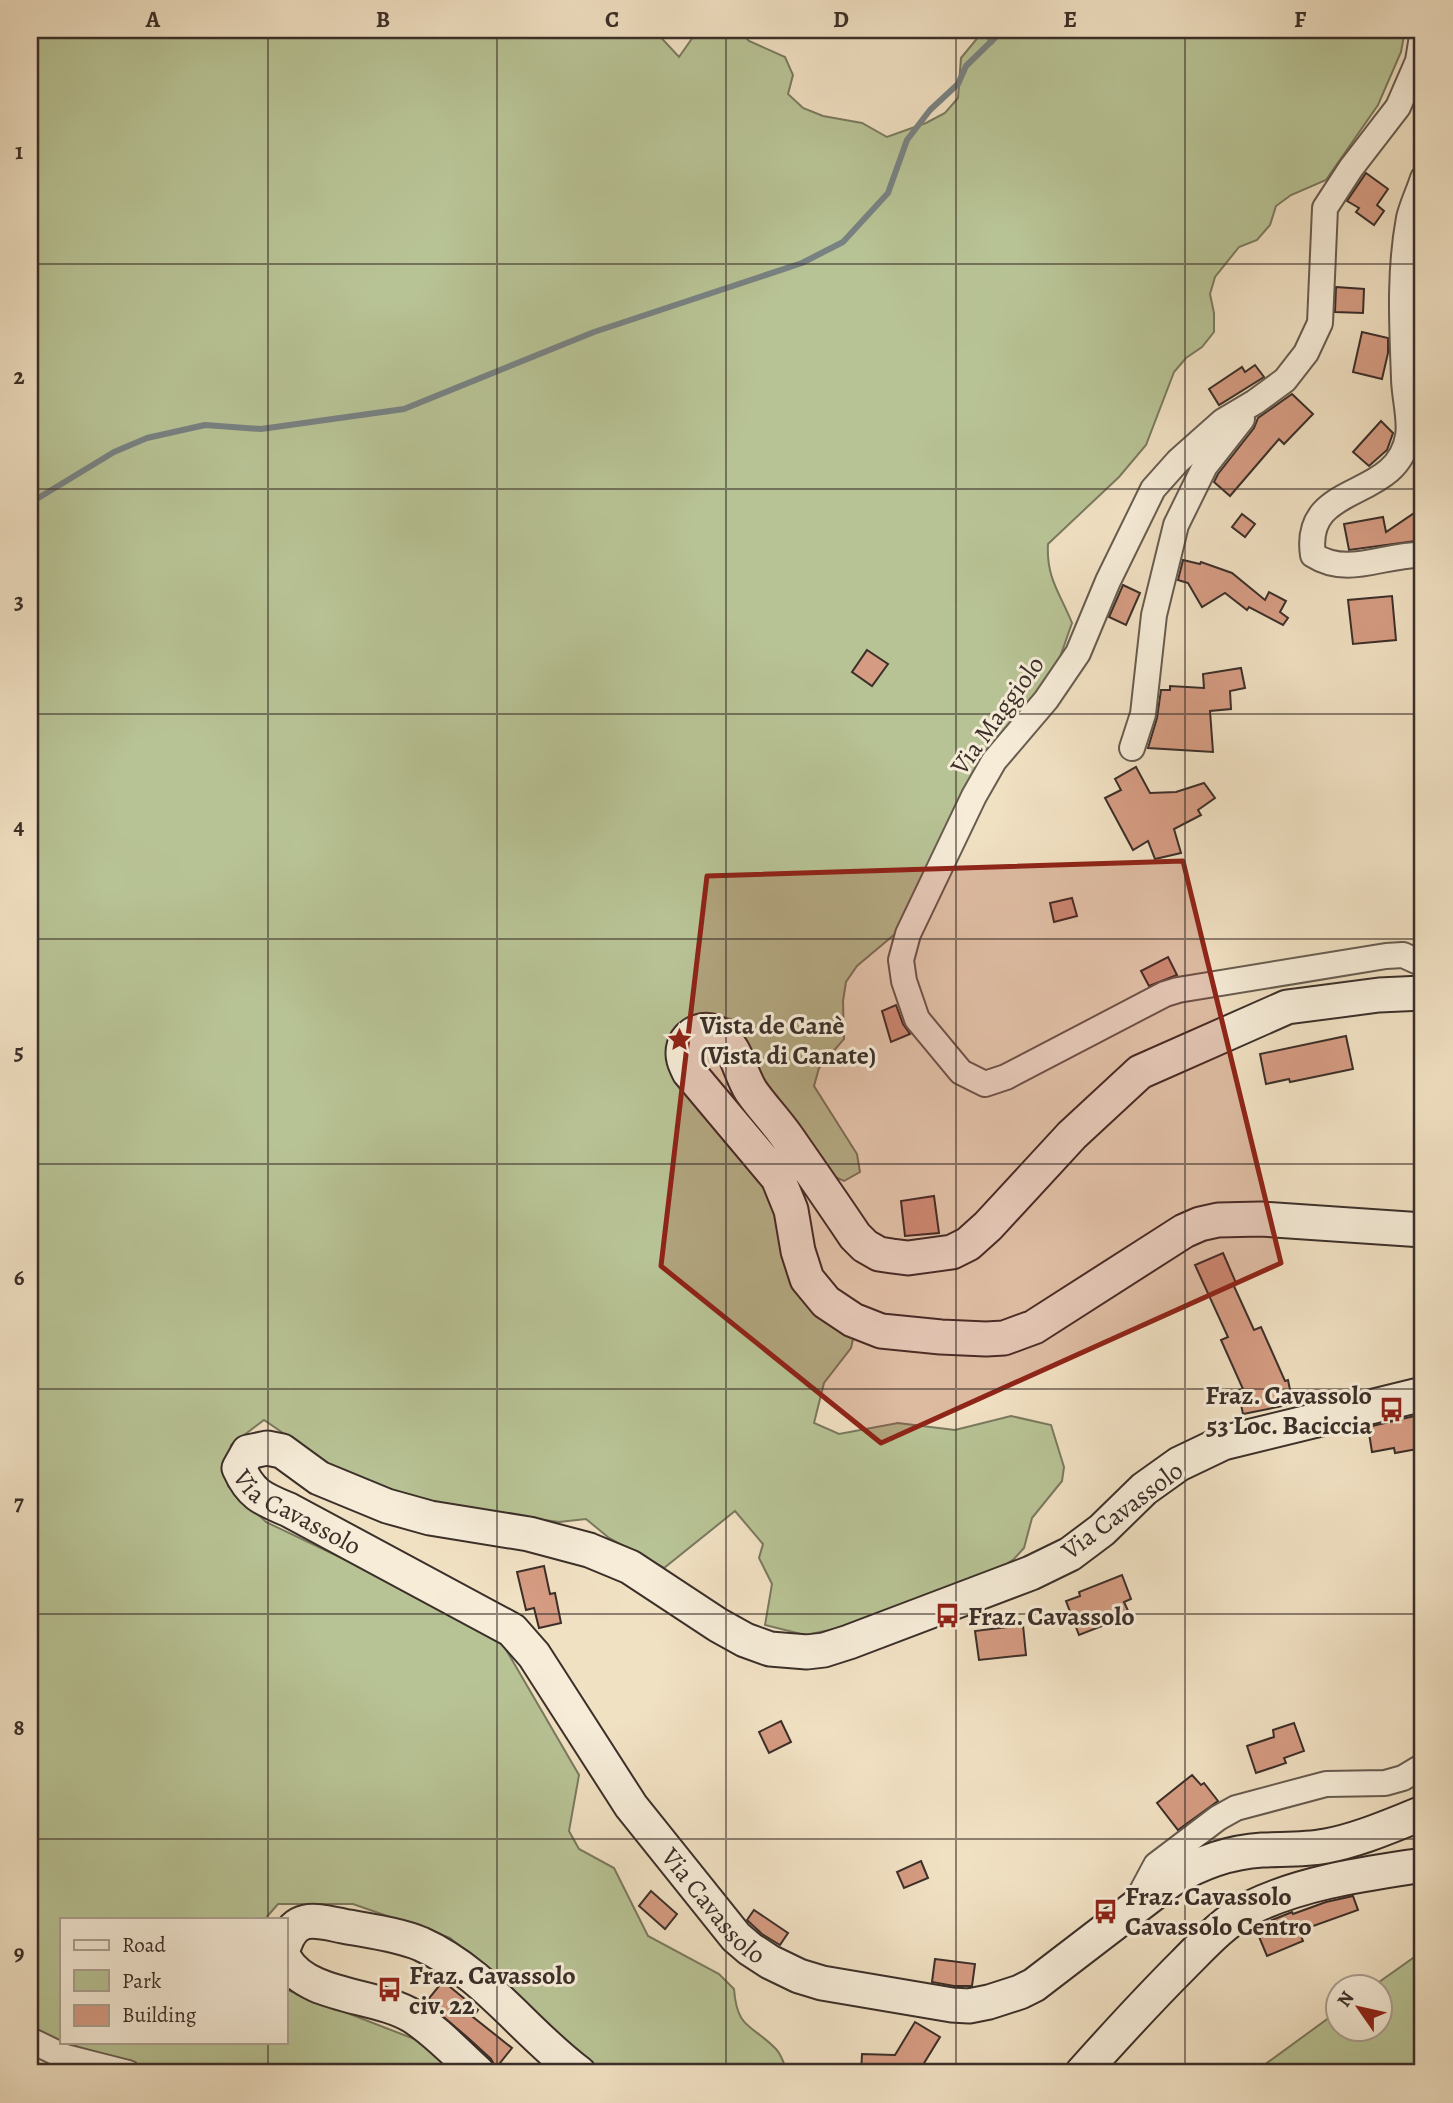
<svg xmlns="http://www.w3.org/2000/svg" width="1453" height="2103" viewBox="0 0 1453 2103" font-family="Alegreya,serif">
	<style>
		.green { fill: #b8c395; stroke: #7a795f; stroke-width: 2 }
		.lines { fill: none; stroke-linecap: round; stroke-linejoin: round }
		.stream { stroke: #788283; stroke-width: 6 }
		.building { fill: #d69c83; stroke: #3b2f29; stroke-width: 2 }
		.street-casing { stroke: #685c50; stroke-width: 28 }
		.secondary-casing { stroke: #3b2f29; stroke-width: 37 }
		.street { stroke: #f6ecd8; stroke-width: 24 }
		.secondary { stroke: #f6ecd8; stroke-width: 33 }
		.marked { fill: #8f2418; fill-opacity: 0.2; stroke: #8f2418; stroke-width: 5; stroke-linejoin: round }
		.grid { fill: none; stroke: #3b2f29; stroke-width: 2; stroke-opacity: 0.55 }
		.labels { text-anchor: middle; stroke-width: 6; stroke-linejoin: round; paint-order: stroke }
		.street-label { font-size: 26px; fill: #3b2f29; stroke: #f6ecd8 }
		.poi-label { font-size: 26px; font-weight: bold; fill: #3b2f29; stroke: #f6ecd8; text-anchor: start }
		.neatline { fill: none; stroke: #3b2f29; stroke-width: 2.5 }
		.grid-label { font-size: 23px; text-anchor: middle; font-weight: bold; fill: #3b2f29 }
	</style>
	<rect width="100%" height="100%" fill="#f1e1c3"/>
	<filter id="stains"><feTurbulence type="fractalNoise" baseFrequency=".00286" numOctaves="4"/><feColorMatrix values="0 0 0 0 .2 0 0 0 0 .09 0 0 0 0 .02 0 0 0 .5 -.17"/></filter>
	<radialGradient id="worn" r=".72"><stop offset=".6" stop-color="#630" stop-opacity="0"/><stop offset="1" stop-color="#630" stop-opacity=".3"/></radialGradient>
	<!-- green -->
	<g class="green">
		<path d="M30,30H654L679,57L698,30H738L749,41L785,57L793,75L788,94L803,108L823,116L862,123L887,137L926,123L945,113L958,98L961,58L984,30H1405L1401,52L1378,105L1326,180L1291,195L1276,206L1270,225L1257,240L1239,247L1215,277L1210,294L1214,313V332L1202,347L1186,358L1174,372L1146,445L1119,477L1048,544C1046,578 1060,593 1072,623L1059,660L902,928L857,966L846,982L843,1001L844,1039L819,1068L814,1086L857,1154L860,1172L844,1181L826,1173L814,1158L760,1073L731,1019C705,1011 699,1015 677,1030L854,1335L851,1348L824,1383L814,1423L839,1434L898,1423L955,1430L1011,1416L1051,1425L1064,1467L1062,1481L1032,1518L1024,1548L1014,1559L1002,1567L870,1622L805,1635L765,1625L772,1584L759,1558L763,1544L735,1511L664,1568L609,1538L586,1519L559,1522L433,1505L379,1492L334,1468L264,1420L231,1445L228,1486L266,1522L453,1611L501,1641L579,1775L569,1831L579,1849L614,1868L648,1936L719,1974L734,1989C737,2030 752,2024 776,2049C781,2054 783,2062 786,2068L784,2073H610L581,2058L450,1938L353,1904H278L265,1919H61V2042H285V1989L417,2040L456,2073H161L63,2042L30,2026Z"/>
		<path d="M1423,1951V2073H1253L1337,2012L1338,2030H1380V1988L1372,1987Z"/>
	</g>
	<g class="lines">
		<!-- stream -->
		<g class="stream">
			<path d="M988,30L991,42"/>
			<path d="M30,503L114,452L147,438L205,425L261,429L404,409L594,332L802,263L843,242L888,193L907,140L930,110L958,84L966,66L1003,30"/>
		</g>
	</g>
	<!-- building -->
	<g class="building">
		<path d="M1366,173L1388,189L1377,205L1384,211L1374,225L1356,212L1359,208L1347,201Z"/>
		<path d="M1336,287L1364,289L1363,313L1335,312Z"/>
		<path d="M1362,332L1388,338V353L1382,379L1353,372Z"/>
		<path d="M1255,365L1264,377L1219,405L1209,389L1242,367L1245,372Z"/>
		<path d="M1292,394L1313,414L1284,444L1279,439L1230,496L1214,482L1218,474L1254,428L1258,418Z"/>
		<path d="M1381,421L1393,433L1387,450L1369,466L1353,452Z"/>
		<path d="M1423,507V540L1349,550L1344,524L1383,517L1386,532Z"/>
		<path d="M1242,514L1255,524L1245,537L1232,527Z"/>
		<path d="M1183,560L1200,564L1201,562L1232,573L1265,600L1269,592L1286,601L1280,612L1288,618L1283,625L1249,607L1247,610L1225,593L1202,607L1188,583L1178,580Z"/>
		<path d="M1123,585L1140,593L1126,625L1109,617Z"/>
		<path d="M1392,596L1396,640L1353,644L1348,600Z"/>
		<path d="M867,650L888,664L872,686L852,672Z"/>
		<path d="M1241,668L1245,688L1230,691L1231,709L1210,711L1213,752L1148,748L1157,718L1161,690H1170V686L1204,688L1203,674Z"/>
		<path d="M1136,767L1150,793L1176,792L1204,783L1215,798L1198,810L1201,815L1174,829L1181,853L1155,859L1148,841L1133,850L1105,798L1121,790L1115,779Z"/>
		<path d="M1072,898L1077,916L1054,922L1050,903Z"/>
		<path d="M1168,957L1177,975L1149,986L1141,971Z"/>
		<path d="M896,1005L903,1024L910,1034L891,1042L882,1011Z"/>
		<path d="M1346,1036L1353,1069L1290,1082L1289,1079L1266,1084L1260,1054Z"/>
		<path d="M934,1196L939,1233L905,1236L901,1201Z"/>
		<path d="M1223,1253L1236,1283L1233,1284L1254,1330L1261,1327L1285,1381L1288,1380L1293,1404L1243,1414L1238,1390L1243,1389L1221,1340L1228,1337L1195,1265Z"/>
		<path d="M1423,1414V1448L1395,1453L1394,1448L1372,1452L1368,1427Z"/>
		<path d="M544,1566L550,1594L555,1593L561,1623L539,1628L534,1608L526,1610L517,1572Z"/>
		<path d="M1122,1575L1131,1599L1124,1602L1130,1615L1079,1635L1066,1601L1080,1596L1079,1592Z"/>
		<path d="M1023,1625L1026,1655L979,1660L975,1631Z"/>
		<path d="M781,1721L791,1742L769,1753L759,1732Z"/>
		<path d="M1294,1723L1304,1751L1284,1758L1286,1763L1256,1773L1247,1746L1274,1737L1273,1730Z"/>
		<path d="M1192,1775L1201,1785L1204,1783L1218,1801L1178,1830L1157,1803Z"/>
		<path d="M921,1861L928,1878L904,1888L897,1872Z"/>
		<path d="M651,1891L677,1914L665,1929L639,1906Z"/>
		<path d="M1353,1896L1358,1910L1299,1931L1303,1941L1267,1956L1255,1927L1292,1912L1293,1914L1326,1902Z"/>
		<path d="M754,1910L788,1933L780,1945L762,1934L747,1920Z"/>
		<path d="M935,1959L975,1964L972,1986H954L932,1982Z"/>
		<path d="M443,1981L478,2010L473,2017L512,2048L496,2068L491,2059L467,2037L426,2002Z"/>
		<path d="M915,2022L940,2037L918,2073H861L862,2054L895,2055Z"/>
	</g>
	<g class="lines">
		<defs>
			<g id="street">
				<path d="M1423,30L1418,61L1398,107L1351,168L1325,208L1320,323L1306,353L1285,380L1255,402L1223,421L1178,461L1153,489L1108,581L1078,653L1046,700L994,761L974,796L908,934L901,960L904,981L917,1019L961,1072L985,1084L1006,1077L1165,994L1178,990L1386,956L1403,955L1423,964"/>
				<path d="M1423,178C1419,191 1412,205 1409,218C1399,272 1402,324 1404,378C1404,395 1411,420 1408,436C1397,503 1302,480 1313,555C1349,578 1385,553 1423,555"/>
				<path d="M1132,748L1143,714L1154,615L1176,525L1205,466L1242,419"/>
				<path d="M1143,1902L1141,1893L1156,1865L1218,1818L1236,1808L1326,1784L1385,1783L1403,1778L1423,1766"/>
				<path d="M30,2040L65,2057L128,2073"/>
			</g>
			<g id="secondary">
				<path d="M1423,993L1379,995L1287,1007L1140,1072L1072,1135L988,1226L968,1244L952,1252L908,1258L892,1256L879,1254L865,1246L855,1236C833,1203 810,1170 787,1137C776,1121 762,1107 751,1091C739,1072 738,1049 719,1035C707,1025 689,1032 684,1046C681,1056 685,1064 689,1072L778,1178L791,1210L798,1251L807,1279L826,1302L853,1320L881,1331L941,1337L986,1339L1004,1338L1034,1327L1184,1231L1200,1224L1218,1220L1261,1219L1423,1230"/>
				<path id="s1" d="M1423,1394L1223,1443L1179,1464L1144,1489L1102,1530L1070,1554L1031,1573L849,1642L824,1650L807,1652L770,1649L745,1640L718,1625L630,1567L589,1550L529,1534L430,1518L387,1506L319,1478L282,1451L267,1448L248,1452L239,1468C251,1495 263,1499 289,1510L512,1630L534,1655L631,1806L736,1937L750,1949L770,1962L799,1976L822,1983L952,2005L969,2006L989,2002L1020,1992L1034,1985L1171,1880C1199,1863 1229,1852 1262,1850C1284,1849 1305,1850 1326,1846C1359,1840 1392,1825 1423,1813"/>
				<path d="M285,1944C296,1913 317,1921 343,1926C369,1931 397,1934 421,1944C484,1972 525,2033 579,2073"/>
				<path d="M285,1959C307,1998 376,1994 412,2016C436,2031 457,2054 478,2073"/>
				<path d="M1082,2073C1115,2036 1148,2000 1184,1964C1203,1945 1224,1922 1248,1909C1302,1882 1365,1874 1423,1865"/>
			</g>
		</defs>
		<!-- street casing -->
		<use href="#street" class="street-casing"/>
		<!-- secondary casing -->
		<use href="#secondary" class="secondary-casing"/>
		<!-- street -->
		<use href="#street" class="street"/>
		<!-- secondary -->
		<use href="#secondary" class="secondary"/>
	</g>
	<!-- marked area -->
	<path class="marked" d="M1183,861L1281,1263L881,1443L661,1266L707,876Z"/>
	<!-- grid -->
	<path class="grid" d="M268,30V1919M497,30V2073M726,30V2073M956,30V2073M1185,30V2073M30,264H1423M30,489H1423M30,714H1423M30,939H1423M30,1164H1423M30,1389H1423M30,1614H1423M30,1839H1423M268,2042V2073"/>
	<!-- icons -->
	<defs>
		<symbol id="sight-bare" viewBox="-9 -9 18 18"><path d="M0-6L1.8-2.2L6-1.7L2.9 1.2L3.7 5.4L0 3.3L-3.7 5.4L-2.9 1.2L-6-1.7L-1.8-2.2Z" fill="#8f2418" stroke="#f6ecd8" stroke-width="2.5" paint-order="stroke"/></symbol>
		<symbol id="bus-bare" viewBox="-9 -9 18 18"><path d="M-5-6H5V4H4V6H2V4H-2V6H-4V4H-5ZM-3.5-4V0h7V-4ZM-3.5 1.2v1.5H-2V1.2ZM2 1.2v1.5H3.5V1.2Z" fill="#8f2418" stroke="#f6ecd8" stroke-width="2.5" paint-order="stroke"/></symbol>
	</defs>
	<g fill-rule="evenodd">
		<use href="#sight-bare" x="662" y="1022" width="35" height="35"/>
		<use href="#bus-bare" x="1374" y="1392" width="35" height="35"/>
		<use href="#bus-bare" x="930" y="1598" width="35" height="35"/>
		<use href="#bus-bare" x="1088" y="1894" width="35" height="35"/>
		<use href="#bus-bare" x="372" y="1972" width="35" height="35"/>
	</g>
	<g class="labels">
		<!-- street labels -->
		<g class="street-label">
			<text transform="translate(997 715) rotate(-54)" y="9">Via Maggiolo</text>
			<text dy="9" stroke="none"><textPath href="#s1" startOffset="1377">Via Cavassolo</textPath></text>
			<text transform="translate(1122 1510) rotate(-37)" y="9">Via Cavassolo</text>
			<text dy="9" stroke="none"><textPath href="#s1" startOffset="1965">Via Cavassolo</textPath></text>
		</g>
		<!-- poi labels -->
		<g class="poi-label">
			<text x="700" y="1034">Vista de Canè<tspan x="700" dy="30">(Vista di Canate)</tspan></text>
			<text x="1372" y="1404" text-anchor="end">Fraz. Cavassolo<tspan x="1372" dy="30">53 Loc. Baciccia</tspan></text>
			<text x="968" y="1625">Fraz. Cavassolo</text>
			<text x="1125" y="1905">Fraz. Cavassolo<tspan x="1125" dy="30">Cavassolo Centro</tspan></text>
			<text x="409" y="1984">Fraz. Cavassolo<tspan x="409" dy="30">civ. 22</tspan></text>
		</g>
	</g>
	<!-- margin -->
	<rect width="1453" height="2103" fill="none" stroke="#f1e1c3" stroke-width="77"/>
	<!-- legend -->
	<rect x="60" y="1918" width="228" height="126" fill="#f6ecd8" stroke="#aba092" stroke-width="2"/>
	<rect x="74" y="1940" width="35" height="10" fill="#f6ecd8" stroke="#aba092" stroke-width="2"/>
	<text x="122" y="1952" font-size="21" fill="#3b2f29">Road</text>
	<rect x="74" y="1970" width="35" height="21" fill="#b8c395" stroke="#aba092" stroke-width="2"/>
	<text x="122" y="1988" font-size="21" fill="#3b2f29">Park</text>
	<rect x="74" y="2005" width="35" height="21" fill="#d69c83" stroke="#aba092" stroke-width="2"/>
	<text x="122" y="2022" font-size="21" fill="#3b2f29">Building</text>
	<!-- north arrow -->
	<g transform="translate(1359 2008) rotate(304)"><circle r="33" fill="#f6ecd8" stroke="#aba092" stroke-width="2"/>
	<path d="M0-5L12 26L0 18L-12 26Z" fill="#8f2418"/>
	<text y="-10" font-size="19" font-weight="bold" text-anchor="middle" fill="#3b2f29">N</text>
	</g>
	<rect x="38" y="38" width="1376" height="2026" class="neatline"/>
	<g class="grid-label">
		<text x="153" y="27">A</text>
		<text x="383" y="27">B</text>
		<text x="612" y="27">C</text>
		<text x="841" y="27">D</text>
		<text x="1070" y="27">E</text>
		<text x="1300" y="27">F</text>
		<text x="19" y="159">1</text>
		<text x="19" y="384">2</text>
		<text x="19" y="609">3</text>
		<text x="19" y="834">4</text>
		<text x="19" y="1059">5</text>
		<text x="19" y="1285">6</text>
		<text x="19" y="1510">7</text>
		<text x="19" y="1735">8</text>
		<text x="19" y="1960">9</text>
	</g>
	<rect width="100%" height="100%" filter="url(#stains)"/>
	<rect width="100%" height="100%" fill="url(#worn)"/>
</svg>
